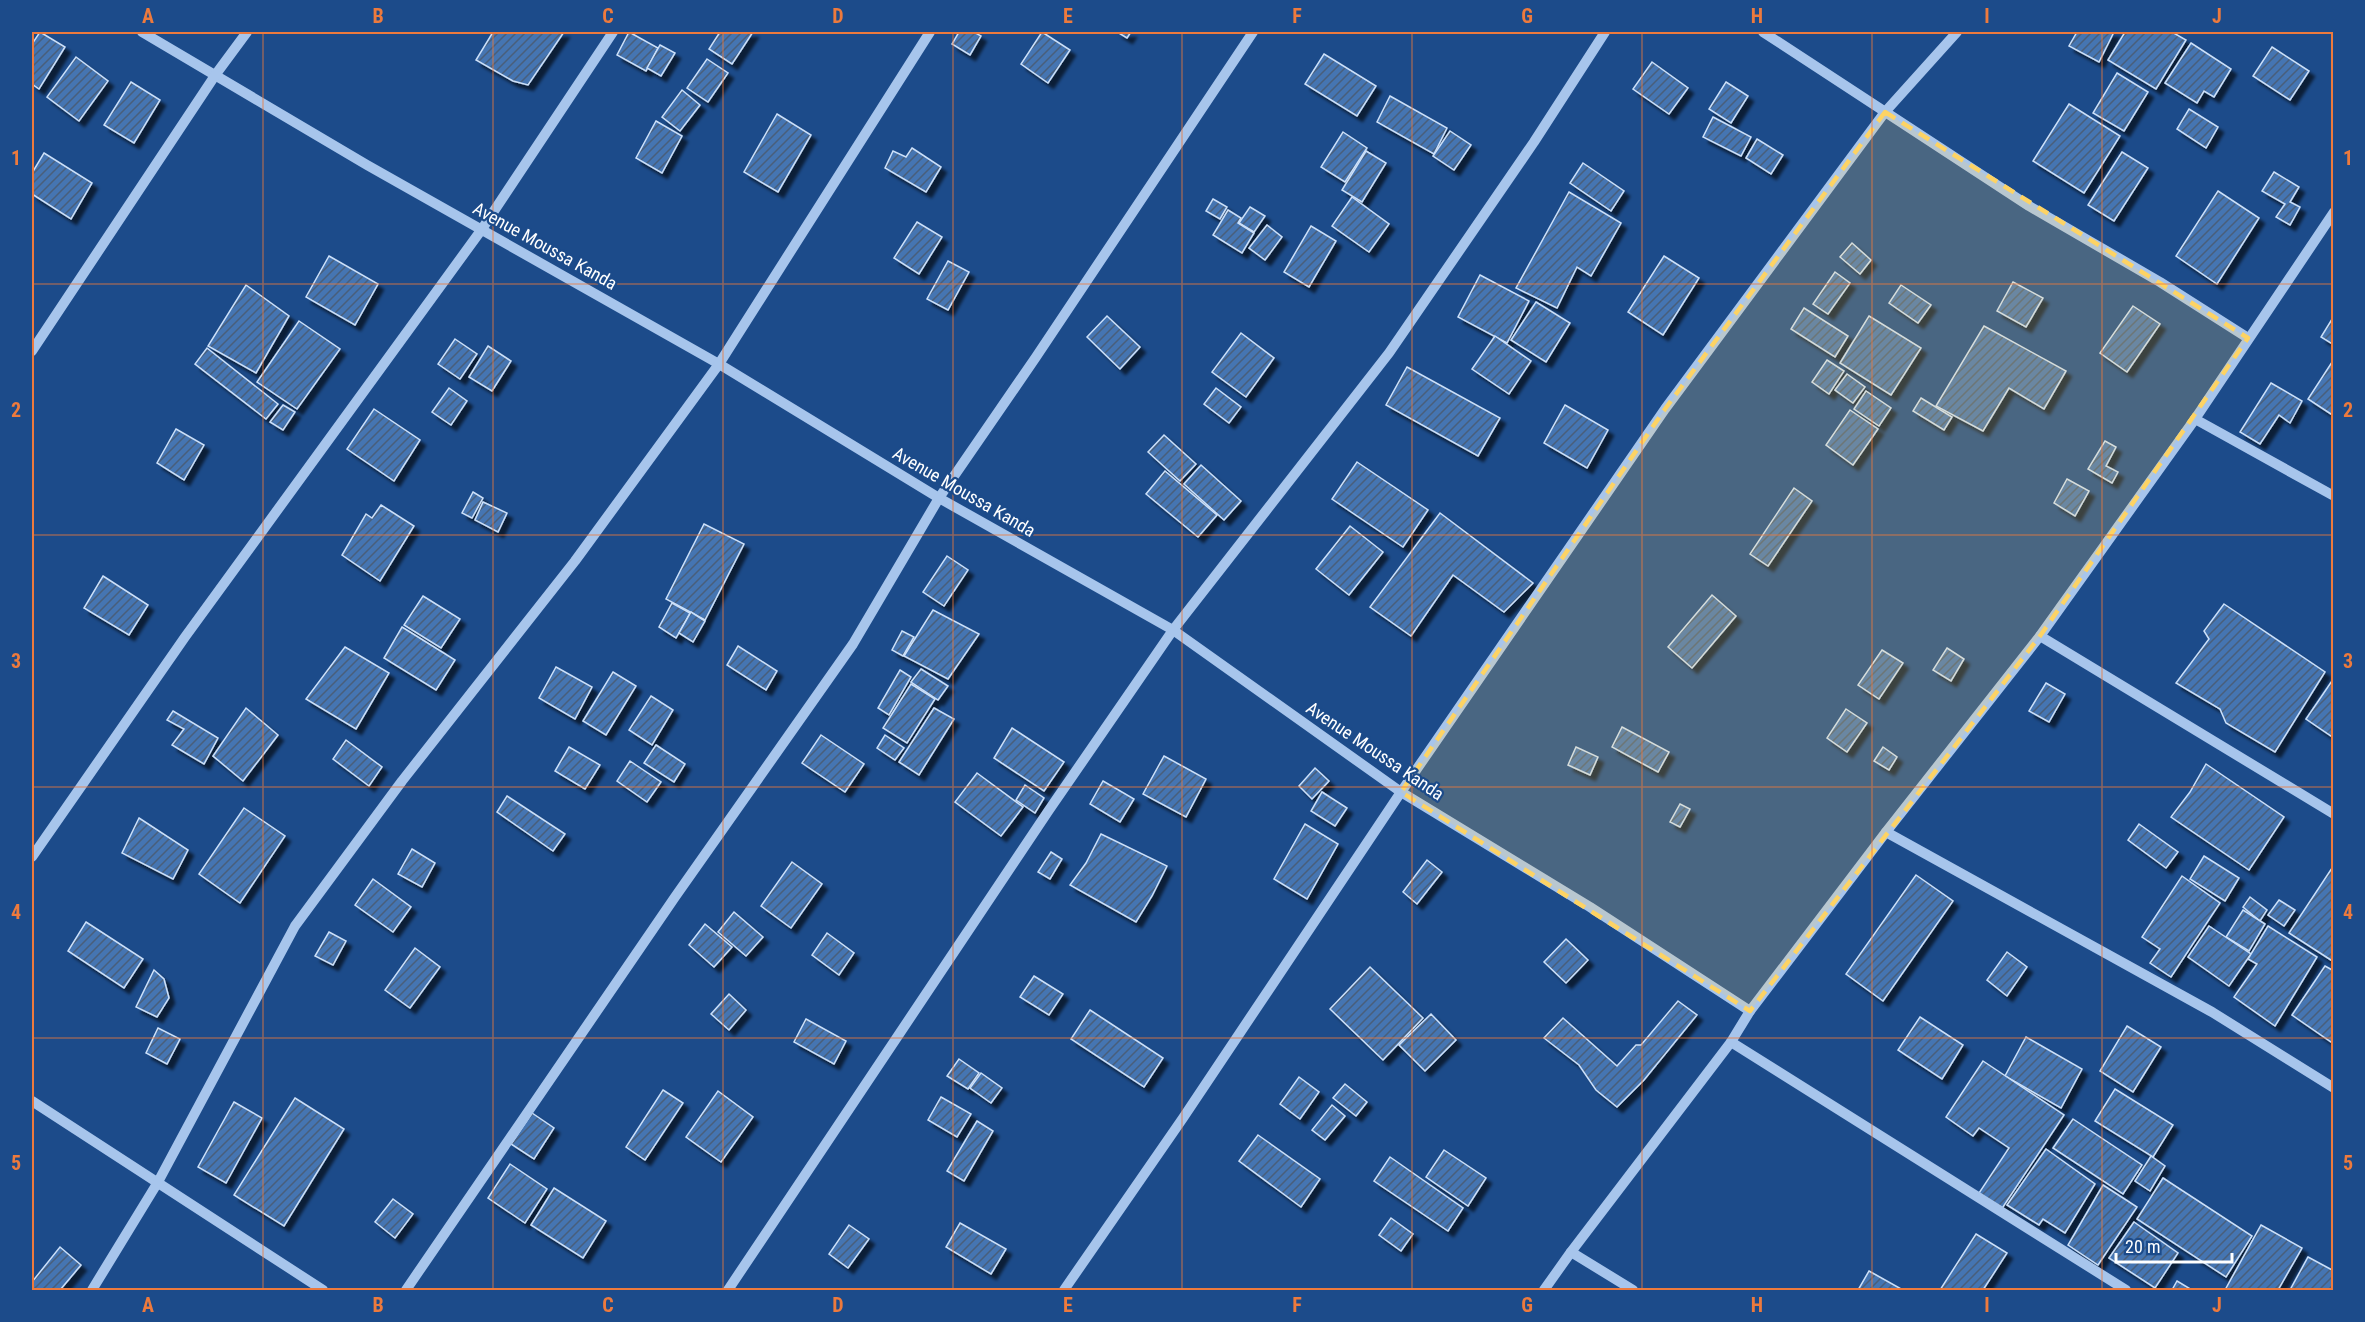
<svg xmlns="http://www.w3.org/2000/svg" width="2365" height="1322" viewBox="0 0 2365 1322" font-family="'Roboto Condensed',sans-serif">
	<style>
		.building { fill: url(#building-hatch); stroke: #cce0f9; stroke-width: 1.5; filter: url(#shadow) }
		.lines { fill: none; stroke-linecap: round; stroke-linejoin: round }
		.minor { stroke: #a7c5ec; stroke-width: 10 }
		.marked { fill: #fdd364; fill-opacity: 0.2; stroke: #fdd364; stroke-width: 4.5; stroke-dasharray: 12 8; stroke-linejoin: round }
		.grid { fill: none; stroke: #ed7a3d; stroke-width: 1.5; stroke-opacity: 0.55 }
		.labels { text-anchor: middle; stroke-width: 4.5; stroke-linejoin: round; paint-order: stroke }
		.street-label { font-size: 18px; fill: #fff; stroke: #1c4b8a }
		.neatline { fill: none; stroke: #ed7a3d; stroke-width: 2 }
		.grid-label { font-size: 20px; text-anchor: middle; font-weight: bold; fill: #ed7a3d }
	</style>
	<defs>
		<pattern id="building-hatch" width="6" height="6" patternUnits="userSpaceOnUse" patternTransform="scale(1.5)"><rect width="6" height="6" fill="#4474b2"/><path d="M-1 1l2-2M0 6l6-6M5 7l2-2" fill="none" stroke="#485e7a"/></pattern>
		<filter id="shadow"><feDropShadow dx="5.5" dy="5.5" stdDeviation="1.5" flood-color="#0009"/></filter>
	</defs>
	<rect width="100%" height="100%" fill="#1c4b8a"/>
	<!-- building -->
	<g class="building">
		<path d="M40,32L65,47L39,89L32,84V44Z"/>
		<path d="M493,32H564L528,85L513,81L476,60Z"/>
		<path d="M629,32L658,48L646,71L617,55Z"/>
		<path d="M720,32H753L732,64L709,49Z"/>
		<path d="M959,32H974L981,36L970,55L952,44Z"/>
		<path d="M1042,32L1070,50L1048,83L1021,64Z"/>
		<path d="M1117,32H1131L1127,38Z"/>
		<path d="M2077,32H2114L2099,62L2069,46Z"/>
		<path d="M2125,32H2172L2186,40L2156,89L2108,60Z"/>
		<path d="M2191,43L2231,69L2214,97L2204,91L2197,103L2165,83Z"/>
		<path d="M660,45L675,53L661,76L647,68Z"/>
		<path d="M2272,47L2309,71L2290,100L2253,76Z"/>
		<path d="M1324,54L1376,86L1357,116L1305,84Z"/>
		<path d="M76,57L108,81L79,121L47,97Z"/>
		<path d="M707,59L728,73L708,102L687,88Z"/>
		<path d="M1652,62L1688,88L1669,114L1633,89Z"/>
		<path d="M2117,73L2148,92L2124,131L2093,113Z"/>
		<path d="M131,82L160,100L134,143L104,125Z"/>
		<path d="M1726,82L1748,96L1731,123L1709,109Z"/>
		<path d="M682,90L700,105L680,131L662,117Z"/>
		<path d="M1390,96L1447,128L1434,154L1377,122Z"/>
		<path d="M2069,104L2120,136L2084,193L2033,161Z"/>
		<path d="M2189,109L2218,127L2206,148L2177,129Z"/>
		<path d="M777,114L811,135L778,192L744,172Z"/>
		<path d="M1713,117L1751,137L1741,156L1703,137Z"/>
		<path d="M656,121L682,136L662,173L636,158Z"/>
		<path d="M1450,131L1471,145L1454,170L1433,156Z"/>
		<path d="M1343,132L1367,148L1345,182L1321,167Z"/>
		<path d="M1757,139L1783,155L1771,174L1746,158Z"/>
		<path d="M912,148L941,167L926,192L885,168L893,151L906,157Z"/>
		<path d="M1366,151L1386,163L1362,202L1342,190Z"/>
		<path d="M2122,152L2148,168L2114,221L2088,205Z"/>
		<path d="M44,153L92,183L71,219L32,194V173Z"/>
		<path d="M1583,163L1624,191L1611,211L1570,183Z"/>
		<path d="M2274,172L2299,187L2290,202L2300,207L2290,225L2276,217L2285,204L2262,191Z"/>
		<path d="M2218,191L2259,218L2217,284L2176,256Z"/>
		<path d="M1569,192L1621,223L1591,276L1577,267L1557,308L1516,288Z"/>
		<path d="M1352,197L1389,224L1369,252L1332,226Z"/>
		<path d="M1213,199L1227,207L1220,219L1206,211Z"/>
		<path d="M1250,207L1265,216L1254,232L1239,223Z"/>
		<path d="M1228,210L1241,218L1238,223L1254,233L1242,253L1213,235Z"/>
		<path d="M917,222L942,237L919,274L894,258Z"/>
		<path d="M1267,225L1282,237L1265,260L1249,248Z"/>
		<path d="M1311,226L1336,241L1309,287L1284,272Z"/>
		<path d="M1852,243L1871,260L1860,274L1840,257Z"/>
		<path d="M329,256L378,284L355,325L306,297Z"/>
		<path d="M1664,256L1699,278L1663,335L1628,312Z"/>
		<path d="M948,261L969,272L948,310L927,299Z"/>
		<path d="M1835,272L1850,283L1828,314L1813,304Z"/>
		<path d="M1480,275L1529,301L1507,343L1458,317Z"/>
		<path d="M2013,282L2043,298L2026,327L1997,311Z"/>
		<path d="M246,285L289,316L256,373L208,346Z"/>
		<path d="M1901,285L1931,305L1918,323L1889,303Z"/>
		<path d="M1536,302L1570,323L1546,362L1511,340Z"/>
		<path d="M2133,306L2160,324L2127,372L2100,353Z"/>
		<path d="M1804,308L1848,336L1835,357L1791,329Z"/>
		<path d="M1107,316L1140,347L1120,369L1087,337Z"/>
		<path d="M1869,316L1921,348L1891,395L1840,363Z"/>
		<path d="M2334,316V345L2321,337Z"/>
		<path d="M299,321L340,349L297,409L257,382Z"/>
		<path d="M1984,326L2066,371L2044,409L2009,388L1983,431L1936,406Z"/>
		<path d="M1241,333L1274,358L1246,397L1212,372Z"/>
		<path d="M1495,336L1531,361L1509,394L1472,369Z"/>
		<path d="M455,339L477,354L460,379L438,364Z"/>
		<path d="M488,346L511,361L492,391L469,377Z"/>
		<path d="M207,348L278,404L266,419L195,364Z"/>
		<path d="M2334,359V416L2308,399Z"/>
		<path d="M1827,360L1844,371L1829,394L1812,382Z"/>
		<path d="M1407,367L1500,418L1478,456L1386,405Z"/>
		<path d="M1847,374L1865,387L1853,403L1835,390Z"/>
		<path d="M2271,383L2302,401L2290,423L2279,415L2260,444L2240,432Z"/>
		<path d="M449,388L467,401L451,425L432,412Z"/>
		<path d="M1216,388L1241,407L1229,423L1204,404Z"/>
		<path d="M1866,391L1891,408L1879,426L1854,409Z"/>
		<path d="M1921,398L1952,417L1944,430L1913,411Z"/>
		<path d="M283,405L295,412L283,430L270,422Z"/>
		<path d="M1565,405L1608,430L1587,468L1544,443Z"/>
		<path d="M374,409L420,440L394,481L347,449Z"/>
		<path d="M1850,410L1878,429L1853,465L1826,445Z"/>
		<path d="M176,429L204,445L184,480L157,463Z"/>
		<path d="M1164,435L1196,464L1180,481L1148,452Z"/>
		<path d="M2105,441L2116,447L2106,466L2118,472L2112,483L2088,469Z"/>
		<path d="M1357,462L1428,510L1403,547L1332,499Z"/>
		<path d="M1201,465L1241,501L1224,520L1184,484Z"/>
		<path d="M1165,471L1217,515L1198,537L1146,494Z"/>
		<path d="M2067,479L2089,491L2075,516L2054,503Z"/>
		<path d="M1794,488L1812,501L1768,566L1750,554Z"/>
		<path d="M473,492L483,498L472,518L462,513Z"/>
		<path d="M483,502L507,513L498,532L475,520Z"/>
		<path d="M381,505L414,526L380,581L342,555L366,514L372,518Z"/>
		<path d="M1440,513L1533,583L1504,612L1453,575L1411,636L1370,607Z"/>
		<path d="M704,524L744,544L705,620L666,599Z"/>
		<path d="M1350,526L1383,552L1349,595L1316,569Z"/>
		<path d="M947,556L968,570L944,606L923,592Z"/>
		<path d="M103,576L148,605L129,635L84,608Z"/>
		<path d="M1712,595L1736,616L1692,668L1668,647Z"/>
		<path d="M423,596L460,619L441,648L404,625Z"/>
		<path d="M672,603L690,613L676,638L659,627Z"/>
		<path d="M2224,604L2325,672L2275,752L2226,723L2220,709L2176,683L2209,639L2204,631Z"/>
		<path d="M933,610L979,634L948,679L904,656Z"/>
		<path d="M691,612L705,621L693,642L679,633Z"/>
		<path d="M402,627L455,660L436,690L384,658Z"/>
		<path d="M902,631L914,637L903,656L892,650Z"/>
		<path d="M738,646L777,671L766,690L727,665Z"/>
		<path d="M345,647L389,673L356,729L306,699Z"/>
		<path d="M1947,648L1964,659L1951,681L1933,670Z"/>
		<path d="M1882,650L1903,663L1879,699L1858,685Z"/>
		<path d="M556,667L592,687L575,719L539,698Z"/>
		<path d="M921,669L948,686L938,700L911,682Z"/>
		<path d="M900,670L911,677L889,715L878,708Z"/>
		<path d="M613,672L636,686L606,735L583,721Z"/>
		<path d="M2334,678V738L2306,719Z"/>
		<path d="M2046,683L2065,694L2049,722L2029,711Z"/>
		<path d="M911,684L935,699L907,743L883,728Z"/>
		<path d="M651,696L673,710L652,745L629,730Z"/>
		<path d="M246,708L278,735L243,781L213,756Z"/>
		<path d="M934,708L954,719L919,775L899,762Z"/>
		<path d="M1846,709L1867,723L1847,752L1827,738Z"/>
		<path d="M173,711L218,738L204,764L172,745L184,729L167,720Z"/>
		<path d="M1622,727L1669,752L1658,772L1612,747Z"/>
		<path d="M1012,728L1064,762L1044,791L994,758Z"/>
		<path d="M821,735L864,764L845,792L802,763Z"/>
		<path d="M885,735L904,748L895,760L877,748Z"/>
		<path d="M346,740L382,767L369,786L333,759Z"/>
		<path d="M656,745L685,764L674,782L644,763Z"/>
		<path d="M569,747L600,765L585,789L555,771Z"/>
		<path d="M1576,747L1598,757L1590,775L1568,765Z"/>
		<path d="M1883,747L1897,757L1889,770L1874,761Z"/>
		<path d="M1164,756L1206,779L1186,817L1143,794Z"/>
		<path d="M630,761L661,782L647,802L617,781Z"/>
		<path d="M2206,764L2284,817L2249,870L2171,817L2190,792Z"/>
		<path d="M1315,768L1329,781L1312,799L1299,786Z"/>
		<path d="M977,773L1023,807L1001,836L955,802Z"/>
		<path d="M1103,781L1134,799L1120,822L1090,804Z"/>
		<path d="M1025,785L1044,798L1035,813L1016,800Z"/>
		<path d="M1322,792L1347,808L1335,826L1311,811Z"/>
		<path d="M507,796L565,834L553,851L497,812Z"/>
		<path d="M1680,804L1690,809L1680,827L1670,822Z"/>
		<path d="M244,808L285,836L240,903L199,874Z"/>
		<path d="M139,818L188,850L173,879L122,853Z"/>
		<path d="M1305,824L1338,844L1307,899L1274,879Z"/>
		<path d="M2139,824L2178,852L2166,868L2128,840Z"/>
		<path d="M1101,834L1167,866L1152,896L1136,922L1070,885L1086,863Z"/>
		<path d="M412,849L435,863L422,887L398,874Z"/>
		<path d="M1051,852L1062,859L1050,879L1038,872Z"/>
		<path d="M2204,856L2239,878L2225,901L2190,879Z"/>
		<path d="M1427,860L1442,872L1417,904L1403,892Z"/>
		<path d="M792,862L822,884L791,928L761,906Z"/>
		<path d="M2334,865V962L2289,933Z"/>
		<path d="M1916,875L1953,901L1883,1001L1846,974Z"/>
		<path d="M2182,876L2220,903L2171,977L2150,963L2160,949L2142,937Z"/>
		<path d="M373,879L411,907L393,932L355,905Z"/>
		<path d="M2250,897L2267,910L2260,921L2243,907Z"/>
		<path d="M2279,900L2295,910L2284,926L2268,915Z"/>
		<path d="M2243,910L2265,924L2249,951L2226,937Z"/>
		<path d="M734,912L763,937L746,956L718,932Z"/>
		<path d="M86,922L143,959L124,988L68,951Z"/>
		<path d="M705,924L732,947L714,967L689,945Z"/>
		<path d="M2209,926L2251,954L2229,986L2188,957Z"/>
		<path d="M2268,926L2317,957L2275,1026L2234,997L2257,964L2248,959Z"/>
		<path d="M329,932L346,941L333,965L315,956Z"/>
		<path d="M827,933L854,953L839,975L812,955Z"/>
		<path d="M1566,939L1588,960L1566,983L1544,962Z"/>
		<path d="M415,948L440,967L410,1008L385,990Z"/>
		<path d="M2007,952L2027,967L2007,996L1987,980Z"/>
		<path d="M2325,966L2334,971V1044L2292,1015Z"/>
		<path d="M1370,967L1423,1018L1383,1060L1330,1009Z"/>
		<path d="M154,970L164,979L169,998L157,1017L136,1007Z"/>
		<path d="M1034,976L1063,994L1049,1015L1020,997Z"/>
		<path d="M729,994L746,1010L729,1030L711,1014Z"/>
		<path d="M1678,1001L1697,1015L1644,1080L1617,1107L1596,1090L1579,1065L1544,1038L1563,1018L1617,1066L1636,1045H1641Z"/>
		<path d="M1090,1010L1163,1058L1144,1087L1071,1039Z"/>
		<path d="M1431,1014L1456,1040L1425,1071L1399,1045Z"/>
		<path d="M1920,1017L1963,1045L1942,1079L1898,1050Z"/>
		<path d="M806,1019L846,1041L834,1064L794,1042Z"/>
		<path d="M2127,1026L2161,1047L2133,1092L2100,1071Z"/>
		<path d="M158,1028L180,1039L167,1064L146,1053Z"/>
		<path d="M2026,1037L2082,1069L2061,1108L2005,1076Z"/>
		<path d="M959,1059L979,1073L968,1089L947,1076Z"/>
		<path d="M1983,1061L2064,1115L2001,1210L1979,1193L2009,1148L1979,1128L1973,1136L1946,1117Z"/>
		<path d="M981,1073L1002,1088L991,1103L970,1088Z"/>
		<path d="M1299,1077L1319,1092L1300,1119L1280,1104Z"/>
		<path d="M1345,1084L1367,1102L1356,1116L1333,1098Z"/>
		<path d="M2115,1089L2173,1125L2153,1157L2095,1121Z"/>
		<path d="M663,1090L683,1103L645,1160L626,1147Z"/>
		<path d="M718,1091L753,1117L721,1162L686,1137Z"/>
		<path d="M941,1097L971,1114L957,1137L928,1120Z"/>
		<path d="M295,1098L344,1129L284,1226L234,1195Z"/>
		<path d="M234,1102L262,1118L226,1183L198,1167Z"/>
		<path d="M1332,1105L1345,1116L1325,1140L1312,1130Z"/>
		<path d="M532,1113L554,1128L534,1159L511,1144Z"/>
		<path d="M2073,1119L2142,1165L2123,1194L2053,1148Z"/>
		<path d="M977,1121L993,1131L964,1181L947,1171Z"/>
		<path d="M1258,1135L1320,1179L1301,1207L1239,1161Z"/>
		<path d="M2046,1149L2095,1184L2065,1233L2043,1219L2039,1225L2007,1205Z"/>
		<path d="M1444,1150L1486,1178L1468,1206L1426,1177Z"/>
		<path d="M2151,1156L2165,1166L2150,1191L2135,1181Z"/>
		<path d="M1390,1157L1463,1208L1448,1231L1374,1181Z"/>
		<path d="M510,1164L547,1189L525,1223L488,1198Z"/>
		<path d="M2163,1178L2252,1236L2226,1277L2137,1219Z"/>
		<path d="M2103,1185L2137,1207L2098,1265L2068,1245Z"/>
		<path d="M554,1188L606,1221L583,1258L531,1225Z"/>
		<path d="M393,1199L413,1214L395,1238L375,1222Z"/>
		<path d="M1391,1218L1413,1234L1401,1251L1379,1235Z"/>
		<path d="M2134,1222L2178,1253L2155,1288L2109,1258Z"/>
		<path d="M960,1223L1006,1249L991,1274L946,1247Z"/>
		<path d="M849,1225L869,1239L848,1268L829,1254Z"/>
		<path d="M2261,1225L2302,1248L2278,1290H2225Z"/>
		<path d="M1976,1234L2007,1253L1983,1290H1940Z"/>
		<path d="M60,1247L81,1265L60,1290H32V1282Z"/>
		<path d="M2308,1257L2334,1271V1290H2290Z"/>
		<path d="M1869,1271L1903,1290H1858Z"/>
		<path d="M2177,1281L2192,1290H2172Z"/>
	</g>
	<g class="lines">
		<!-- minor -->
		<g class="minor">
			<path d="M142,32L367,165L719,364L939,498L1173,630L1401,792L1590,907L1750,1011"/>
			<path d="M1763,32L2029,206L2160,282L2248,338"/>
			<path d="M32,351L216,74L247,32"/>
			<path d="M2195,419L2334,496"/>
			<path d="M2040,636L2334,814"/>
			<path d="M1886,832L2212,1012L2334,1088"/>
			<path d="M32,857L185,637L482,229L613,32"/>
			<path d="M1731,1042L2126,1290"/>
			<path d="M32,1101L323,1290"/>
			<path d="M1571,1252L1633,1290"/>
			<path d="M92,1290L158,1182L295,926L402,781L575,561L719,364L930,32"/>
			<path d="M406,1290L675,897L853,644L939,498L1036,357L1253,32"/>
			<path d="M728,1290L1049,810L1173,630L1389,353L1534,142L1605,32"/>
			<path d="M1064,1290L1183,1118L1401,792L1665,409L1885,112L1957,32"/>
			<path d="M1544,1290L1571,1252L1731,1042L1750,1011L1886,832L2040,636L2195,419L2334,212"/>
		</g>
	</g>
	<!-- marked area -->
	<path class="marked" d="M1885,112L2248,338L2040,636L1750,1011L1401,792L1665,409Z"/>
	<!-- grid -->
	<path class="grid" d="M263,32V1290M493,32V1290M723,32V1290M953,32V1290M1182,32V1290M1412,32V1290M1642,32V1290M1872,32V1290M2102,32V1290M32,284H2334M32,535H2334M32,787H2334M32,1038H2334"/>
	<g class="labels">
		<!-- street labels -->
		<g class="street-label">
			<text transform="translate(545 246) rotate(29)" y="6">Avenue Moussa Kanda</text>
			<text transform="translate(964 492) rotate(30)" y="6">Avenue Moussa Kanda</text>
			<text transform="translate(1375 751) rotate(34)" y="6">Avenue Moussa Kanda</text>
		</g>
	</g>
	<!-- border -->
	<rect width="2365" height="1322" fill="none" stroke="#1c4b8a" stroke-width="66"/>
	<!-- scale -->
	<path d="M2116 1253v9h116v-9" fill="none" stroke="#ffffff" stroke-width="3"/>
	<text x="2125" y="1253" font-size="18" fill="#ffffff" stroke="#1c4b8a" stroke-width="4.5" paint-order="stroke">20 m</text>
	<rect x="33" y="33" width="2299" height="1256" class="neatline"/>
	<g class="grid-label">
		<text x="148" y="23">A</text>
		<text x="378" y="23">B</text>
		<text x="608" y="23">C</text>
		<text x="838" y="23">D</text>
		<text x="1068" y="23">E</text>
		<text x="1297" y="23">F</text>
		<text x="1527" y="23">G</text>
		<text x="1757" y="23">H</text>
		<text x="1987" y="23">I</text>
		<text x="2217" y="23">J</text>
		<text x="16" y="165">1</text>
		<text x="2348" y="165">1</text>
		<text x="16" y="417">2</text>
		<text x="2348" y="417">2</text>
		<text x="16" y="668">3</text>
		<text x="2348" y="668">3</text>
		<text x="16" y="919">4</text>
		<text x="2348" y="919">4</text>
		<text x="16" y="1170">5</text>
		<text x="2348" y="1170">5</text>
		<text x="148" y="1312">A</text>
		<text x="378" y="1312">B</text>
		<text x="608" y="1312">C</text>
		<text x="838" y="1312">D</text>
		<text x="1068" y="1312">E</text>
		<text x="1297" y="1312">F</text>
		<text x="1527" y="1312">G</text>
		<text x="1757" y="1312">H</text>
		<text x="1987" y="1312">I</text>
		<text x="2217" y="1312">J</text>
	</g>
</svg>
